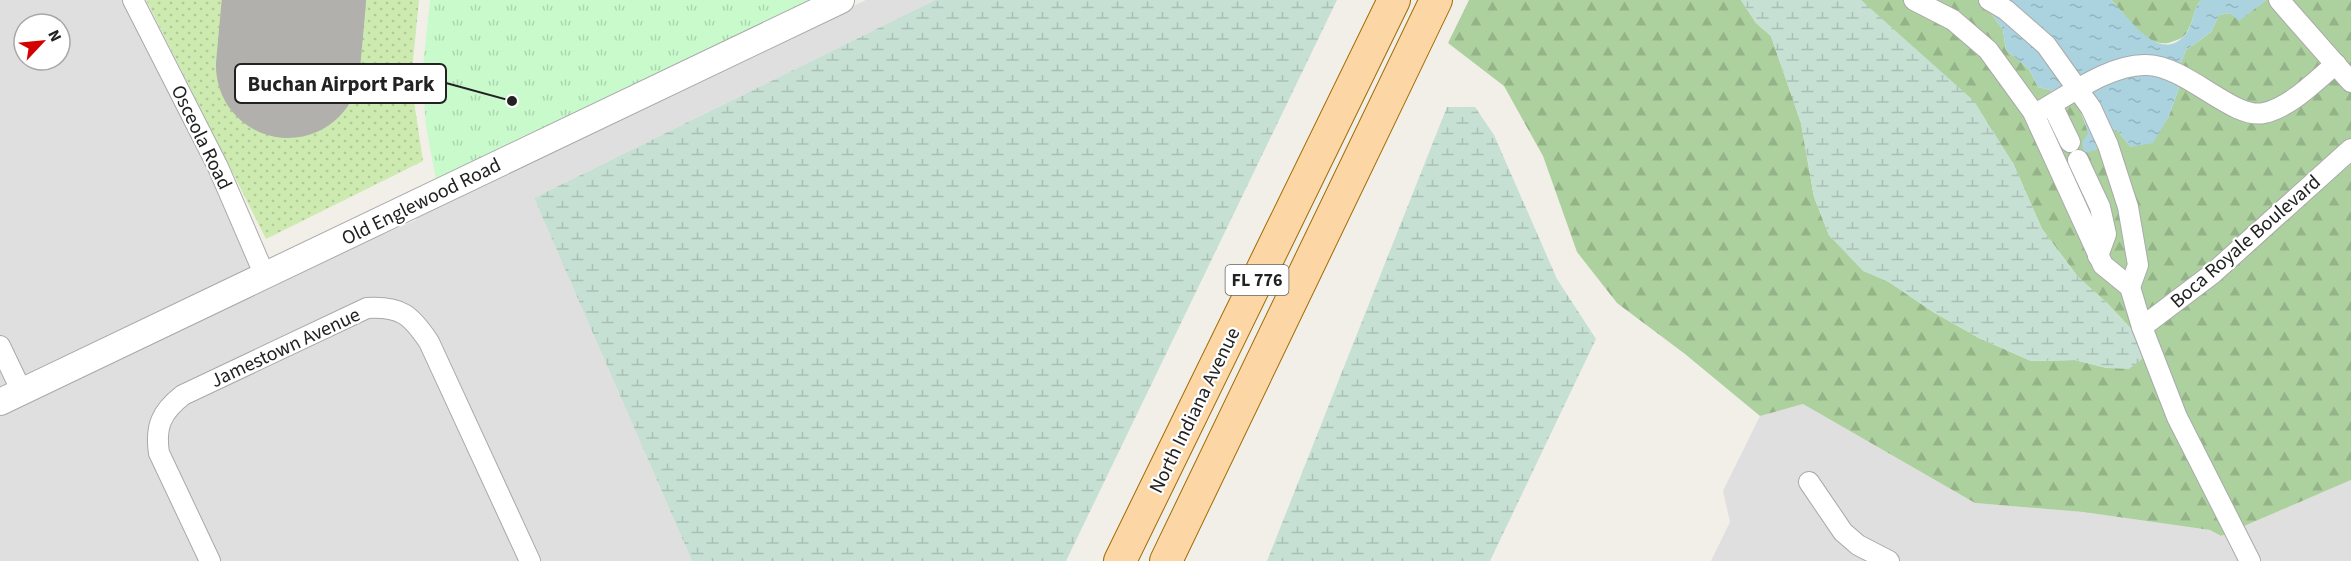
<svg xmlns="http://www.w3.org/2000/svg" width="2351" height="561" viewBox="0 0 2351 561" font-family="'Source Sans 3',sans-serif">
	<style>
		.residential { fill: #e0dfdf; fill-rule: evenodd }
		.grass { fill: url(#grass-dots) }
		.forest { fill: url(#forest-firs) }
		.wetland { fill: url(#wetland-marsh) }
		.park { fill: url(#park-tufts) }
		.water { fill: url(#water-ripples) }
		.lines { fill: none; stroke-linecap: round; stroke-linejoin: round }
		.runway { stroke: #b1b0ac; stroke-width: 144 }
		.minor-casing { stroke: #a9a9a9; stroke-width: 22 }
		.tertiary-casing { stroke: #a9a9a9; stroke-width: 28 }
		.primary-casing { stroke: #a06b00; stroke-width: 34 }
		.minor { stroke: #fff; stroke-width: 20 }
		.tertiary { stroke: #fff; stroke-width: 26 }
		.primary { stroke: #fcd6a4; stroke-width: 32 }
		.labels { text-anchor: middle; stroke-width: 4.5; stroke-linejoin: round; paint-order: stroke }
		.shield { fill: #fff; stroke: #646464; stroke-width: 1.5 }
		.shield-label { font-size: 18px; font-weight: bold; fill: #222 }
		.street-label { font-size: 20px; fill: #222; stroke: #fff }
		.leader { fill: none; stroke: #222; stroke-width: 2 }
		.callout-dot { fill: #222; stroke: #fff; stroke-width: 2 }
		.callout { fill: #fff; stroke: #222; stroke-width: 2 }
		.callout-label { font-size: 21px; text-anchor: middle; font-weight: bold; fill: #222 }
	</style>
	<defs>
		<pattern id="grass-dots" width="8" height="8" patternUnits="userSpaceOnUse" patternTransform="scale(1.5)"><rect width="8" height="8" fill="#cdebb0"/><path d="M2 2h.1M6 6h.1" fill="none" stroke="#b0c997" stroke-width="1.8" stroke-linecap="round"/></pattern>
		<pattern id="forest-firs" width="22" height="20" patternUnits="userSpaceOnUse" patternTransform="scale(1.5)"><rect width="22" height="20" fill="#add19e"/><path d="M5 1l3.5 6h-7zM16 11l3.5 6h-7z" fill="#95b388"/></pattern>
		<pattern id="wetland-marsh" width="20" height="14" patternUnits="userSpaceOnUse" patternTransform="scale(1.5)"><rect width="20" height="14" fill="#c6e0d4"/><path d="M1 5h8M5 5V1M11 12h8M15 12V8" fill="none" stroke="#aac0b6"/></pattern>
		<pattern id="park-tufts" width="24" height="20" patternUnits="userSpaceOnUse" patternTransform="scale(1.5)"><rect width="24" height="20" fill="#c8facc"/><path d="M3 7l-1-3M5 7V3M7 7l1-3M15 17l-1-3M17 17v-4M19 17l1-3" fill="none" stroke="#acd6af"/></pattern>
		<pattern id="water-ripples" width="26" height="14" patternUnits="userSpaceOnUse" patternTransform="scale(1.5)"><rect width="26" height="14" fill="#aad3df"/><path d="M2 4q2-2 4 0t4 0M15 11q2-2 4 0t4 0" fill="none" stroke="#92b5bf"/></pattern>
	</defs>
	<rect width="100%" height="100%" fill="#f2efe9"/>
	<!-- residential -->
	<g class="residential">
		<path d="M0,0H127L257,267L0,390ZM24,24H60V60H24Z"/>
		<path d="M866,0H935L534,198L692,561H0V414L322,261L416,220L417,215Z"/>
		<path d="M1803,404L1975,503L2083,512L2210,530L2221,536L2351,480V561H1711L1730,522L1723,491L1760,416Z"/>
	</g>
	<!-- grass -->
	<path class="grass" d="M146,0H419L411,81L423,161L266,239Z"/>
	<!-- forest -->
	<g class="forest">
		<path d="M1469,0H1741L1756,23L1771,36L1801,123L1814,197L1829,235L1863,270L1889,282L1933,312L1979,338L2031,361L2075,360L2107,368L2135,333L2107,303L2078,277L2042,229L2013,163L1861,0H1981L2003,30L2006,50L2029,69L2038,87L2078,97L2080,110L2095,150L2116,129L2131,147L2168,118L2179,88L2175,77L2186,50L2211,32L2219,15L2230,13L2239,20L2266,0H2351V480L2221,536L2210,530L2083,512L1975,503L1803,404L1760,416L1685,354L1617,303L1577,252L1543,156L1504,86L1448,43Z"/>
		<path d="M2111,0H2201C2193,10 2194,20 2188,30C2185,37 2180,39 2174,41C2148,53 2128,16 2111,0Z"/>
	</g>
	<!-- wetland -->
	<g class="wetland">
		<path d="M935,0H1337L1066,561H692L534,198Z"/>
		<path d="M1741,0H1861L1974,101L2013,163L2042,229L2078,277L2107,303L2135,333L2146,356L2129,369L2107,368L2075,360L2031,361L1979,338L1933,312L1889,282L1863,271L1829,235L1814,197L1801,123L1771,36L1756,23Z"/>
		<path d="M1447,107H1475L1494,135L1557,279L1596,339L1490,561H1267Z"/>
	</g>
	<!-- park -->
	<path class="park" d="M430,0H809L436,180L426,126L422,76Z"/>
	<!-- water -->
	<path class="water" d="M1981,0H2111C2129,17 2159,66 2186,34C2194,24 2192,11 2201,0H2266L2239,21L2230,13L2219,15L2211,32L2186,50L2175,77L2179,88L2168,118L2153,143L2131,147L2116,129L2095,150L2084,153L2082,142L2088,134L2078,97L2038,87L2029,69L2006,50L2003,30Z"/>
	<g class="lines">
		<!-- runway -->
		<path class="runway" d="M288,66L294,0"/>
		<defs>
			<g id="minor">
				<path d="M133,0L218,167L265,276"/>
				<path d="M1914,0L1953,20L1988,50L2033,112L2103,265L2130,287L2138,265L2128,207L2108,145L2091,108L2046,45L2006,10L1989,0"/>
				<path d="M2279,0L2351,82"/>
				<path d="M2052,105L2070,142"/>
				<path d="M2035,114C2066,97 2111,63 2147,65C2187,66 2233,120 2264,113C2291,107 2315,81 2336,64"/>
				<path d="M2078,160L2100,207L2106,234L2098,256"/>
				<path d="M2130,287L2142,327"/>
				<path d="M0,346L22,392"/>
				<path d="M1809,482L1843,532L1858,545L1889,561"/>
				<path d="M210,561L159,453C155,427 161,412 183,395L367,308C401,306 411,315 429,342L530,561"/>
				<path d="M2250,561L2177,417L2142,327L2212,274L2351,149"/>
			</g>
			<path id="tertiary" d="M0,402L841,0"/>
			<g id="primary">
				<path d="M1120,561L1394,0"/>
				<path d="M1166,561L1436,0"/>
			</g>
		</defs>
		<!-- minor casing -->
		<use href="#minor" class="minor-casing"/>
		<!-- tertiary casing -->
		<use href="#tertiary" class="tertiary-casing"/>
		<!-- primary casing -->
		<use href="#primary" class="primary-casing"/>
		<!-- minor -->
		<use href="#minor" class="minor"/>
		<!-- tertiary -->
		<use href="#tertiary" class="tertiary"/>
		<!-- primary -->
		<use href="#primary" class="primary"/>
	</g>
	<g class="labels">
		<!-- shield labels -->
		<rect class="shield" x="1225.5" y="265" width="63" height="30" rx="4.5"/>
		<g class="shield-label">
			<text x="1257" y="286">FL 776</text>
		</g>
		<!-- street labels -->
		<g class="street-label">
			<text transform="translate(202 137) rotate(64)" y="7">Osceola Road</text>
			<text transform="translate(421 201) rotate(-26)" y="7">Old Englewood Road</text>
			<text transform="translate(2245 241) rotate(-41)" y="7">Boca Royale Boulevard</text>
			<text transform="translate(285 347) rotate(-25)" y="7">Jamestown Avenue</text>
			<text transform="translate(1194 410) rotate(-64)" y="7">North Indiana Avenue</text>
		</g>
	</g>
	<!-- callouts -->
	<path class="leader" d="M512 101L446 83"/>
	<circle class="callout-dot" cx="512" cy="101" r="6"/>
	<rect class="callout" x="235" y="64" width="211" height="39" rx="6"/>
	<g class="callout-label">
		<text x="341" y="91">Buchan Airport Park</text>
	</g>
	<!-- north arrow -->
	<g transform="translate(42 42) rotate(64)"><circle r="28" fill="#ffffff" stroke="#a7a7a7" stroke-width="1.5"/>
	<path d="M0-4.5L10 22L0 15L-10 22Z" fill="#d40000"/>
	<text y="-9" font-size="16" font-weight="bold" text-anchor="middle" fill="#222222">N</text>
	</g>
</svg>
